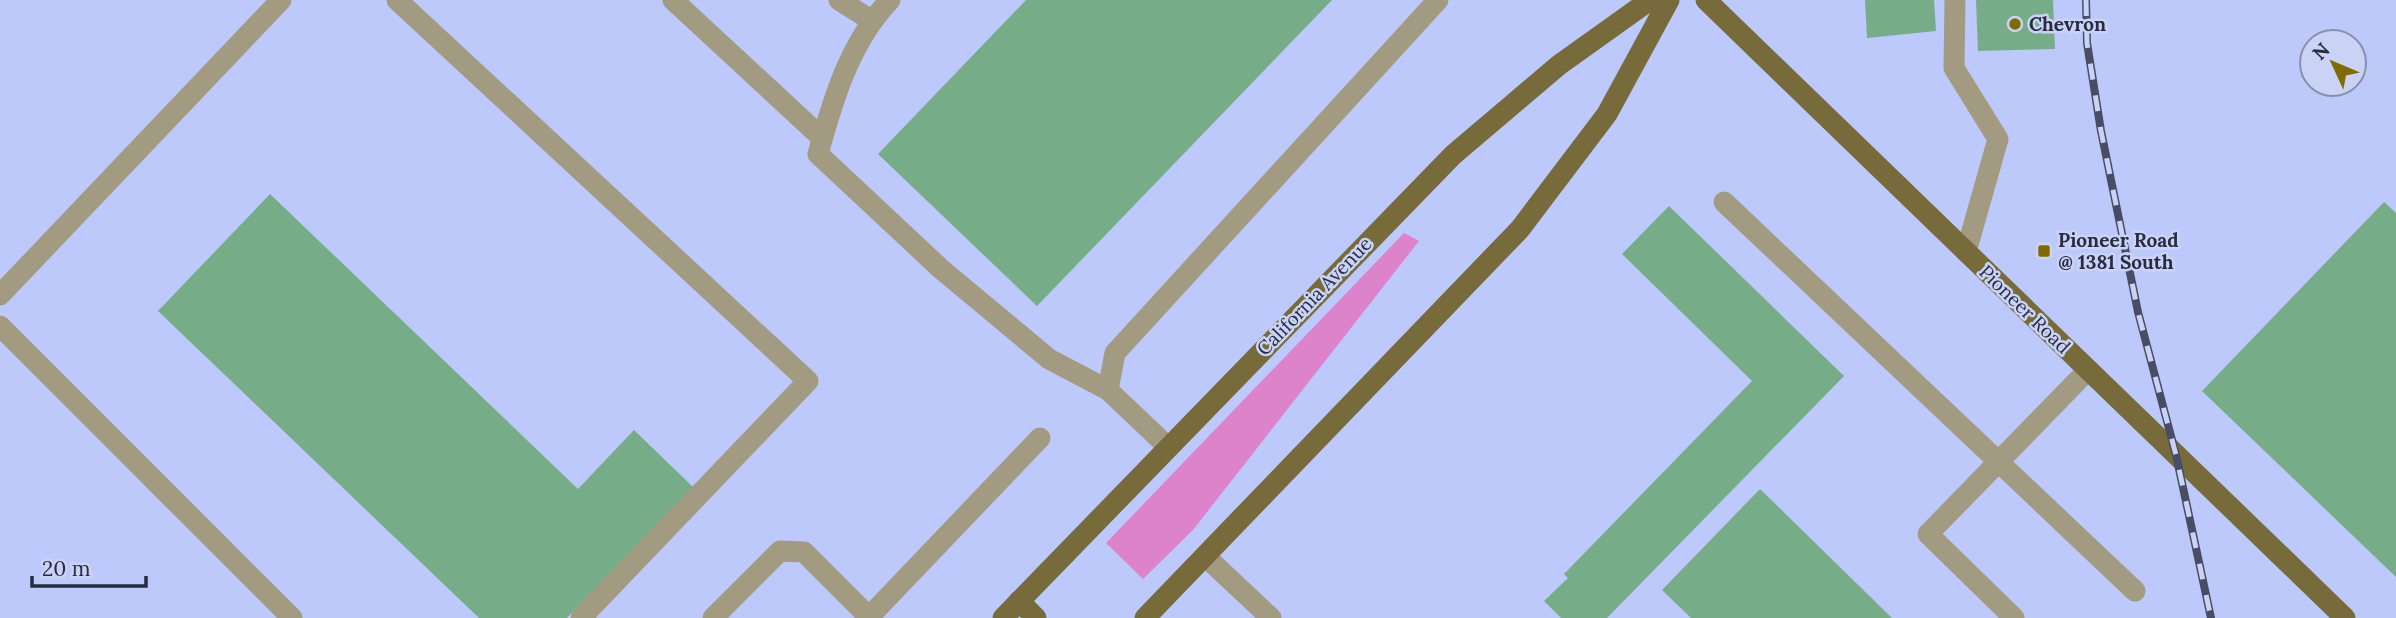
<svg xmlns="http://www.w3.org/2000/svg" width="2396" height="618" viewBox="0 0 2396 618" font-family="Lora,serif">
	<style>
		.built { fill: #bdc9fb; fill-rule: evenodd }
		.green { fill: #dd83cb }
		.building { fill: #76ad88 }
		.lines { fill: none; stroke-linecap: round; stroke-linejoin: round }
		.minor { stroke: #a29b82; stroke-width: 21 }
		.major { stroke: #776a3b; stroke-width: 21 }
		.rail-casing { stroke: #484d65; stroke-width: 8 }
		.rail { stroke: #cad3f5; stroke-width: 5; stroke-dasharray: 16; stroke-linecap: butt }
		.poi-dot { fill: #806a03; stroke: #cad3f5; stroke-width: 2.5 }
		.labels { text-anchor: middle; stroke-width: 5; stroke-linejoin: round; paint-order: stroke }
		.poi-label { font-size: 19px; font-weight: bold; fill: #282c42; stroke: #cad3f5; text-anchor: start }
		.street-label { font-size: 19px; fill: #282c42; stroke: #cad3f5 }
	</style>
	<rect width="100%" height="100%" fill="#cad3f5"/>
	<!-- built -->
	<path class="built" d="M0,0H2396V618H0ZM2312,42H2354V84H2312Z"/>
	<!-- green -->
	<path class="green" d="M1404,233L1419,241L1193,530L1143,579L1106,543Z"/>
	<!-- building -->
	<g class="building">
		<path d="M1026,0H1332L1037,306L878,154Z"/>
		<path d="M1865,0H1934L1936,31L1867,38Z"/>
		<path d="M1976,0H2053L2055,49L1978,51Z"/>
		<path d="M270,194L578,489L634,430L693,487L567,618H479L158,311Z"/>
		<path d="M2384,202L2396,213V577L2202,391Z"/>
		<path d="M1669,206L1844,376L1607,618H1561L1544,601L1568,578L1564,574L1752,381L1622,254Z"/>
		<path d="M1760,489L1892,618H1691L1662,590Z"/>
	</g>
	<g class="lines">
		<!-- minor -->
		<g class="minor">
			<path d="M397,0L808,381L581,618"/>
			<path d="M673,0L822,138"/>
			<path d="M839,0L871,20"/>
			<path d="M890,0C850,42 833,99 818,154L941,269L1049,359L1108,390"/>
			<path d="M1955,0L1954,68L1998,139L1966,252"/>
			<path d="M1724,202L2135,591"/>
			<path d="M0,295L281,0"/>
			<path d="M0,326L292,618"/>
			<path d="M1168,447L1108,390L1115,353L1438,0"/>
			<path d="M1205,556L1271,618"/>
			<path d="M713,618L780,551L804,552L869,617"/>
			<path d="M868,618L1040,438"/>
			<path d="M2014,618L1928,534L2088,370"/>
		</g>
		<!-- major -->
		<g class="major">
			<path d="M1706,0L2345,618"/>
			<path d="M1019,601L1036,618"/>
			<path d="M1003,618L1453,155L1559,65L1650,0"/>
			<path d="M1145,618L1520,229L1607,114L1669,0"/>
		</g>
		<defs>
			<path id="rail" d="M2086,0L2087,43L2101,131L2138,312L2176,455L2211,618"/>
		</defs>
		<!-- rail casing -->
		<use href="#rail" class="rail-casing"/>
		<!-- rail -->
		<use href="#rail" class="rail"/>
	</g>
	<!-- markers -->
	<g class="poi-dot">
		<circle cx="2015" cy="24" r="7"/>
		<rect x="2037" y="244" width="14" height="14" rx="3.5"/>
	</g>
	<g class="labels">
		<!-- poi labels -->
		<g class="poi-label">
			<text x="2029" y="31">Chevron</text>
			<text x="2058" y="247">Pioneer Road<tspan x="2058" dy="22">@ 1381 South</tspan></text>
		</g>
		<!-- street labels -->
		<g class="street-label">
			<text transform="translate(1314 296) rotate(-46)" y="7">California Avenue</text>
			<text transform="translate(2025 309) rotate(44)" y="7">Pioneer Road</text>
		</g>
	</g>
	<!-- north arrow -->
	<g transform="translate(2333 63) rotate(314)"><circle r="33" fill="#cad3f5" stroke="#8990ad" stroke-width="2"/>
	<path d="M0-5L12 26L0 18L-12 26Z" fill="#806a03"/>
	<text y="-10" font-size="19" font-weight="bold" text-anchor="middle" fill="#282c42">N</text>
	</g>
	<!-- scale -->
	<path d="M32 576v10h114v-10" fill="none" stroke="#282c42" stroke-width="3.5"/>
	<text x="42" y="576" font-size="21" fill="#282c42" stroke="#cad3f5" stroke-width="5" paint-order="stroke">20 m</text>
</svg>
